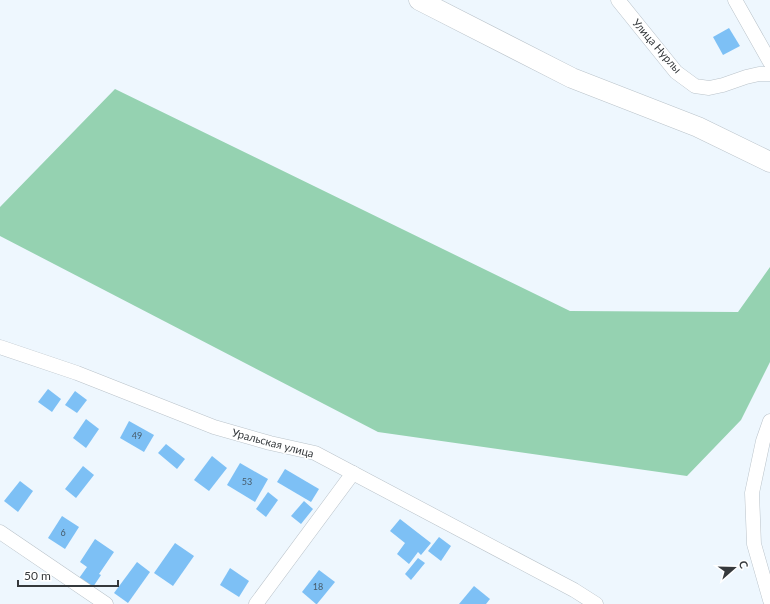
<svg xmlns="http://www.w3.org/2000/svg" width="770" height="604" viewBox="0 0 770 604" font-family="Lato,sans-serif">
	<style>
		.green { fill: #95d2b1 }
		.building { fill: #7dc0f5 }
		.lines { fill: none; stroke-linecap: round; stroke-linejoin: round }
		.minor-casing { stroke: #bac3ca; stroke-width: 15 }
		.secondary-casing { stroke: #bac3ca; stroke-width: 21 }
		.minor { stroke: #fff; stroke-width: 14 }
		.secondary { stroke: #fff; stroke-width: 20 }
		.labels { text-anchor: middle; stroke-width: 3; stroke-linejoin: round; paint-order: stroke }
		.number-label { font-size: 9px; fill: #475b6a }
		.street-label { font-size: 11px; fill: #35393c; stroke: #fff }
	</style>
	<rect width="100%" height="100%" fill="#eef7fe"/>
	<!-- green -->
	<path class="green" d="M115,89L570,311L738,312L770,267V362L741,420L687,476L378,432L0,236V207Z"/>
	<!-- building -->
	<g class="building">
		<path d="M729,28L740,46L723,55L713,37Z"/>
		<path d="M48,389L61,399L52,412L38,402Z"/>
		<path d="M75,391L87,400L77,413L65,405Z"/>
		<path d="M86,419L99,429L86,448L73,438Z"/>
		<path d="M129,421L154,435L144,452L120,438Z"/>
		<path d="M166,444L185,459L177,469L158,453Z"/>
		<path d="M212,456L227,468L209,491L194,480Z"/>
		<path d="M240,463L268,479L255,502L227,485Z"/>
		<path d="M83,466L94,475L76,498L65,489Z"/>
		<path d="M285,469L319,489L311,502L277,482Z"/>
		<path d="M20,481L33,491L18,512L4,501Z"/>
		<path d="M268,492L278,500L266,517L256,509Z"/>
		<path d="M304,501L313,509L301,524L291,516Z"/>
		<path d="M62,516L79,527L65,549L48,538Z"/>
		<path d="M400,519L431,543L421,555L418,552L409,564L397,554L405,543L390,531Z"/>
		<path d="M439,537L451,546L441,561L428,551Z"/>
		<path d="M95,539L114,552L99,574L101,575L91,590L77,581L87,567L80,562Z"/>
		<path d="M175,543L194,556L173,586L154,573Z"/>
		<path d="M418,558L425,563L411,580L405,574Z"/>
		<path d="M137,562L150,572L128,603L114,593Z"/>
		<path d="M230,568L249,581L239,597L220,585Z"/>
		<path d="M319,570L335,582L317,604H316L302,592Z"/>
		<path d="M474,586L490,599L486,604H459Z"/>
	</g>
	<g class="lines">
		<defs>
			<g id="minor">
				<path d="M618,0L676,72L695,86L709,88L723,85L746,77L759,74H770"/>
				<path d="M735,0L770,62"/>
				<path d="M0,347L77,373L214,427L270,443L315,453L574,590L596,604"/>
				<path d="M770,421L763,441L752,493L754,544L770,600"/>
				<path d="M0,532L106,604"/>
				<path d="M256,604L353,473"/>
			</g>
			<path id="secondary" d="M419,0L572,78L698,127L770,162"/>
		</defs>
		<!-- minor casing -->
		<use href="#minor" class="minor-casing"/>
		<!-- secondary casing -->
		<use href="#secondary" class="secondary-casing"/>
		<!-- minor -->
		<use href="#minor" class="minor"/>
		<!-- secondary -->
		<use href="#secondary" class="secondary"/>
	</g>
	<g class="labels">
		<!-- number labels -->
		<g class="number-label">
			<text x="137" y="439">49</text>
			<text x="247" y="485">53</text>
			<text x="63" y="536">6</text>
			<text x="318" y="590">18</text>
		</g>
		<!-- street labels -->
		<g class="street-label">
			<text transform="translate(657 46) rotate(49)" y="4">Улица Нурлы</text>
			<text transform="translate(273 443) rotate(15)" y="4">Уральская улица</text>
		</g>
	</g>
	<!-- north arrow -->
	<g transform="translate(734 568) rotate(70)" stroke="#ffffff" stroke-width="3" paint-order="stroke">
	<path d="M0-3L7 15L0 10L-7 15Z" fill="#35393c"/>
	<text y="-6" font-size="11" font-weight="bold" text-anchor="middle" fill="#35393c">С</text>
	</g>
	<!-- scale -->
	<path d="M18 580v6h100v-6" fill="none" stroke="#35393c" stroke-width="2"/>
	<text x="24" y="580" font-size="12" fill="#35393c" stroke="#ffffff" stroke-width="3" paint-order="stroke">50 m</text>
</svg>
